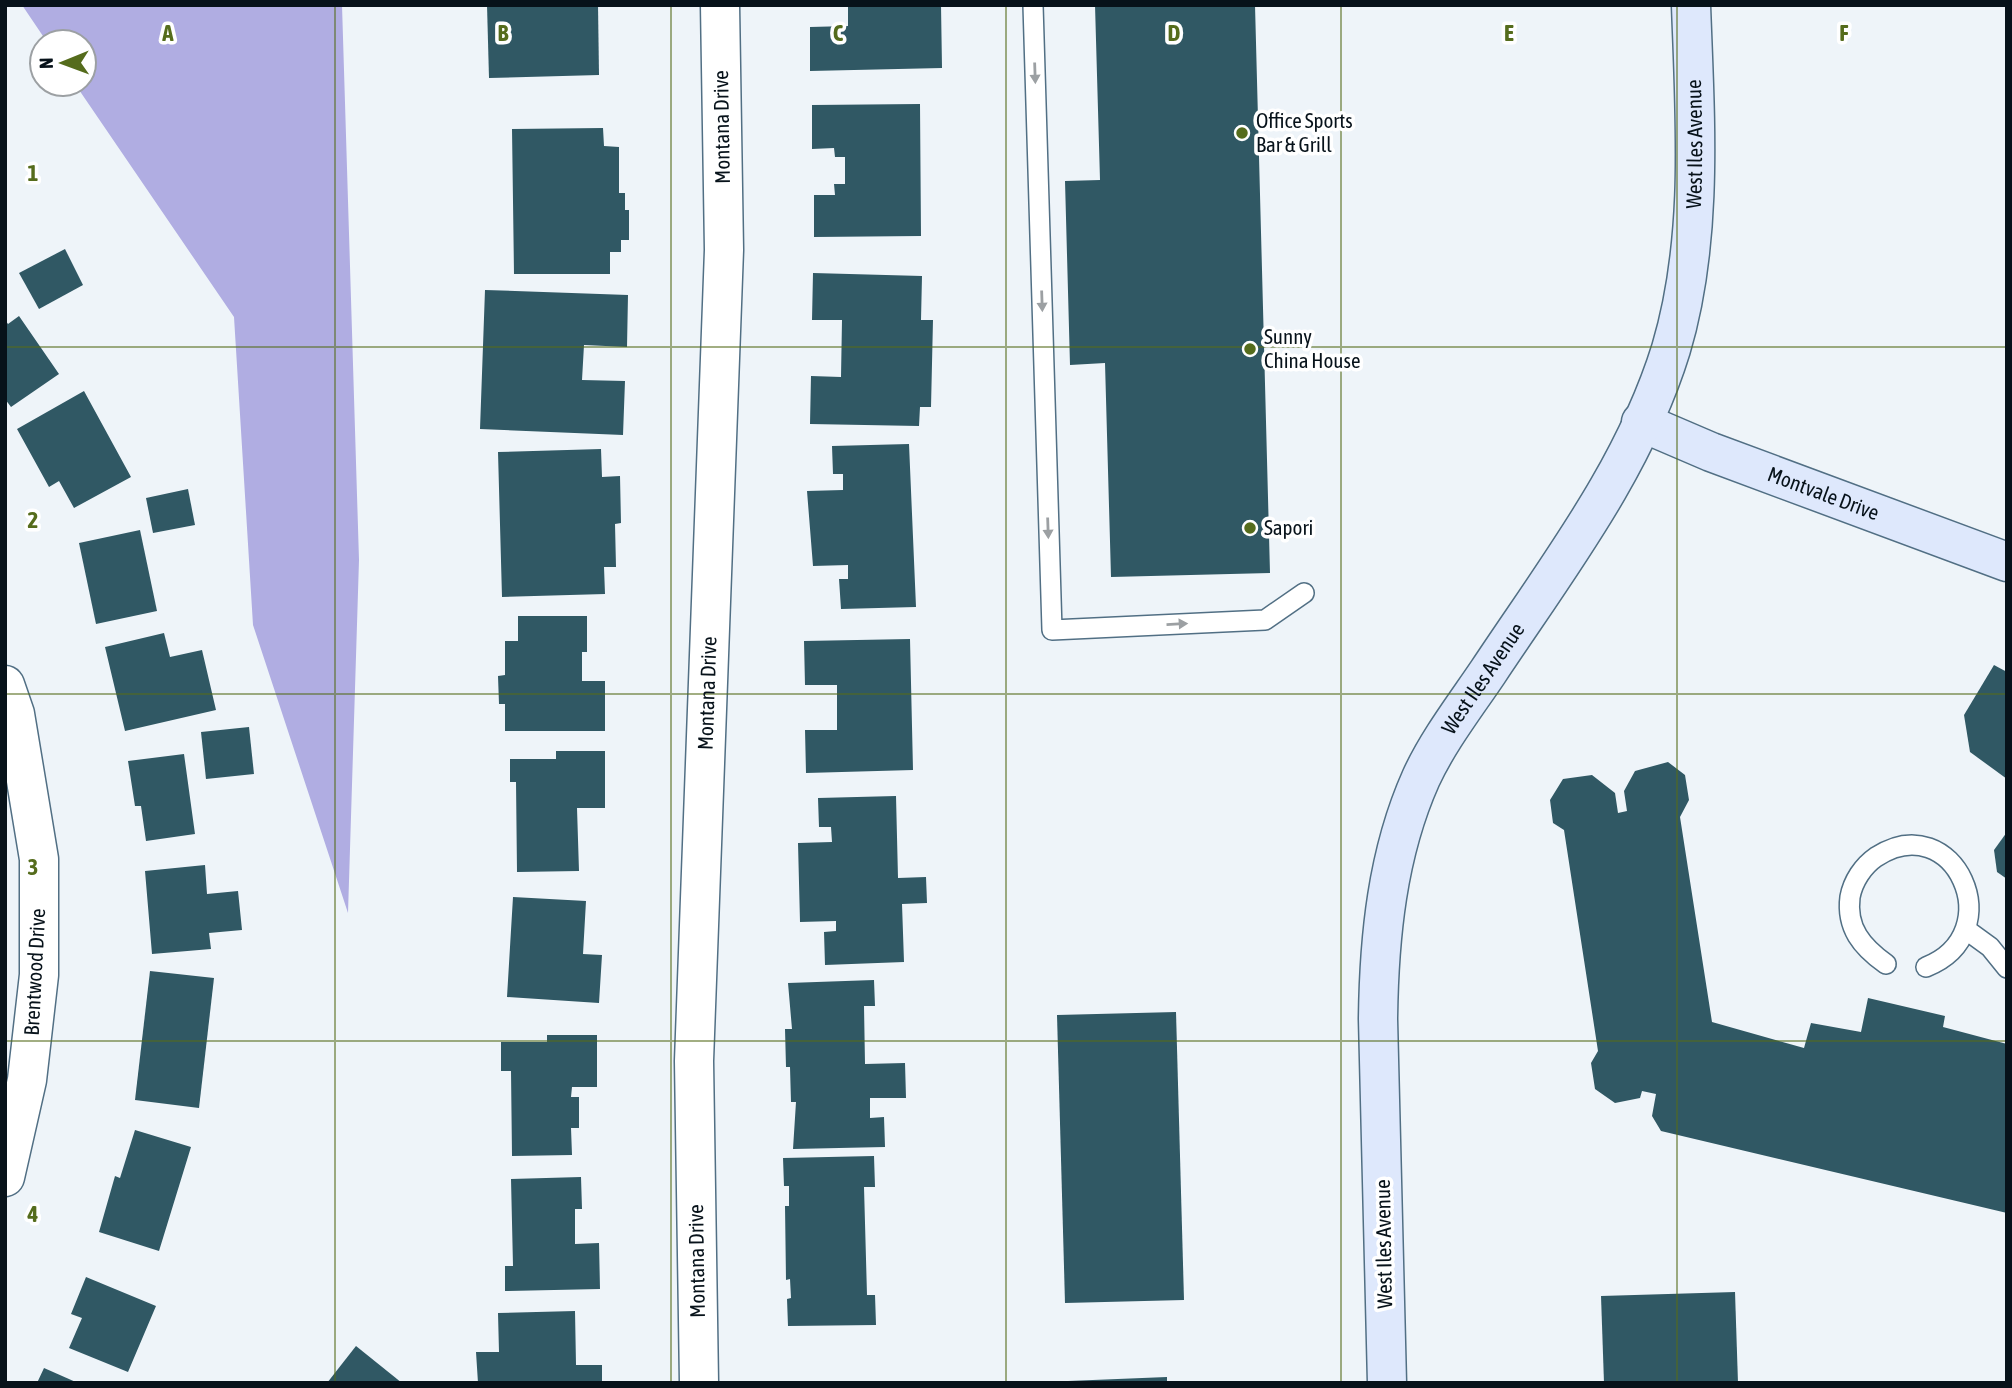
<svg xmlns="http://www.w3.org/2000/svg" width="2012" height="1388" viewBox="0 0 2012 1388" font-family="'Asap Condensed',sans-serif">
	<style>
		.forest { fill: #b0ade2 }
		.building { fill: #305864 }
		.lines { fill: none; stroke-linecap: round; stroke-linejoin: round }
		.lane-casing { stroke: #516f84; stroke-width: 22 }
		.street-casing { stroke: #516f84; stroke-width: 41 }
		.secondary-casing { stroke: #516f84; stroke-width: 41 }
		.lane { stroke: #fff; stroke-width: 19 }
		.street { stroke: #fff; stroke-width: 38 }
		.secondary { stroke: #dee8fc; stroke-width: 38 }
		.oneway { fill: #9ca0a3 }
		.grid { fill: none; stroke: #556c1c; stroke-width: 2; stroke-opacity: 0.55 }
		.poi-dot { fill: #556c1c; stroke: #fff; stroke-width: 2.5 }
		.labels { text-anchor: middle; stroke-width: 7; stroke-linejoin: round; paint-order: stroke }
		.poi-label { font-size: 21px; fill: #07121a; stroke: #fff; text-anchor: start }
		.street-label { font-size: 21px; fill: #07121a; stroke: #fff }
		.grid-label { font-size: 23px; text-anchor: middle; font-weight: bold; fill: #556c1c; stroke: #fff; stroke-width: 7; stroke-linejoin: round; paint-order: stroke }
	</style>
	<rect width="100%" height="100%" fill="#eef4f9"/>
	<!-- forest -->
	<path class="forest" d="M22,5H342L359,560L348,913L253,625L234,317L75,84H84V42H47Z"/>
	<!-- building -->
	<g class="building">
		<path d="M487,5H598L599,75L489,78Z"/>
		<path d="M848,5H941L942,68L810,71V27L848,26Z"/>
		<path d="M1095,5H1255L1270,573L1111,577L1105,363L1070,365L1065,181L1100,180Z"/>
		<path d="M920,104L921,236L814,237V195H835L834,184H845V157H835L834,148L812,149V105Z"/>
		<path d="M603,128L604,146L619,147V193H625V210H629V240H621V252H610V274H514L512,129Z"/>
		<path d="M65,249L83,285L39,309L19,273Z"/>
		<path d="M813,273L922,276L921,320H933L931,407H920L919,426L810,424L811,376L841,377L842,320H812Z"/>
		<path d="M485,290L628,295L627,347L584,345L582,380L625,381L623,435L480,429Z"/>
		<path d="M19,316L59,374L11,407L5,399V320L8,324Z"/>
		<path d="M84,391L131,477L74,508L59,481L49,487L17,429Z"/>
		<path d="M909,444L916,607L841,609L839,579H848V565L813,566L807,491L843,490V474H833L832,446Z"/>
		<path d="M601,449L602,477L620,476L621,523L615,524L616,567H604L605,594L502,597L498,452Z"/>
		<path d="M188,489L195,525L153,533L146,498Z"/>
		<path d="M140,530L157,611L96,624L79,543Z"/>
		<path d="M518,616H587V652H582V681H605V731H505V704H499L498,676L505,675V641H518Z"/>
		<path d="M164,633L170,657L202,650L216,710L125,731L105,647Z"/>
		<path d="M910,639L913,770L806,773L805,730H837V685H805L804,641Z"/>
		<path d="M1994,665L2007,672V779L1970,752L1964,715Z"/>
		<path d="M249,727L254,774L206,779L201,732Z"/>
		<path d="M556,751H605V808H577L579,871L517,872L516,782H510V759H556Z"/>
		<path d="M184,754L195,834L146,841L141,806H135L128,761Z"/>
		<path d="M1668,762L1685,775L1689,800L1680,817L1712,1022L1804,1048L1811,1023L1861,1032L1868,998L1945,1016L1943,1027L2007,1044V1213L1661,1131L1652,1116L1656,1094L1642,1091L1640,1098L1615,1103L1595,1089L1591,1063L1598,1051L1564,830L1553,823L1550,800L1563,779L1592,775L1615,793L1618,813L1627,811L1624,791L1635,771Z"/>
		<path d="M896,796L898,878L926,877L927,903L902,904L904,962L825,965L824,932L836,931V921L800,922L798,843L832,842L831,827H819L818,798Z"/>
		<path d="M2007,832V879L1997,872L1994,850Z"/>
		<path d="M205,865L207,894L238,891L242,930L209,933L211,949L152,954L145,871Z"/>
		<path d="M513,897L586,901L583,954L602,955L599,1003L507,997Z"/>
		<path d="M150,971L214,978L199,1108L135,1100Z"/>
		<path d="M874,980L875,1006H864L865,1064L905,1063L906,1098H870V1118L884,1117L885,1147L793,1149L796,1102H791L790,1067H786L785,1029H792L788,983Z"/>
		<path d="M1176,1012L1184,1300L1065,1303L1057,1015Z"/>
		<path d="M547,1035H597V1087H572L571,1097H579V1128H571L572,1155L512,1156L511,1071H501V1042H547Z"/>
		<path d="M135,1130L191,1147L159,1251L99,1232L115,1176L120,1178Z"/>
		<path d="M874,1156L875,1187H864L867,1295H875L876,1325L788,1326L787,1299L791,1298L790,1279L786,1280L785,1206H789V1186H784L783,1158Z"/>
		<path d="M581,1177L582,1209H575V1244L599,1243L600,1289L505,1291V1266H513L511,1179Z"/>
		<path d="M86,1277L156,1306L128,1372L69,1348L82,1318L71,1314Z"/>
		<path d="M1735,1292L1738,1383H1604L1601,1296Z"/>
		<path d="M575,1311L576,1365H602V1383H478L476,1352H499L498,1313Z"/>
		<path d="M356,1346L402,1383H327Z"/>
		<path d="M44,1368L78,1383H37Z"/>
		<path d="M1167,1377V1383H1068V1381Z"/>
	</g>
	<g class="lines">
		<defs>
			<g id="lane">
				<path d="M1033,5L1052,630L1265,620L1304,593"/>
				<path d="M1968,931L1990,947L2007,968"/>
				<path d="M1886,964C1862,947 1846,928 1850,897C1853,881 1863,866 1876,857C1954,806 2012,933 1926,967"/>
			</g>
			<g id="street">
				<path d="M5,685L15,714L39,859V975L27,1080L5,1177"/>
				<path id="s1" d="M699,1383L694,1061L724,250L720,5"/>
			</g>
			<g id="secondary">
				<path id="s2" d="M1641,422L1711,452L2007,562"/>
				<path id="s3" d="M1387,1383L1378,1019C1379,938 1387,854 1421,778C1438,741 1465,706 1488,672C1557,568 1634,469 1671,349C1704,239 1695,118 1691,5"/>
			</g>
		</defs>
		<!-- lane casing -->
		<use href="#lane" class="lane-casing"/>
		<!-- street casing -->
		<use href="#street" class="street-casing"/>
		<!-- secondary casing -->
		<use href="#secondary" class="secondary-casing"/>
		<!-- lane -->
		<use href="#lane" class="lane"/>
		<!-- street -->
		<use href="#street" class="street"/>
		<!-- secondary -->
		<use href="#secondary" class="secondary"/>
	</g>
	<!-- one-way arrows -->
	<defs><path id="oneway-solid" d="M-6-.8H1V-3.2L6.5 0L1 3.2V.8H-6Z" transform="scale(1.75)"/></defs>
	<g class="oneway">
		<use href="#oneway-solid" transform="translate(1035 73) rotate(88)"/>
		<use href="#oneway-solid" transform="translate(1042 301) rotate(88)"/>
		<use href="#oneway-solid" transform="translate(1048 528) rotate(88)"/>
		<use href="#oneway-solid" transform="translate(1177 624) rotate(-3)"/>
	</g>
	<!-- grid -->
	<path class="grid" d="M335,5V1383M671,5V1383M1006,5V1383M1341,5V1383M1677,5V1383M5,347H2007M5,694H2007M5,1041H2007"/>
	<!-- markers -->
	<g class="poi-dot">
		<circle cx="1242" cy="133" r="7"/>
		<circle cx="1250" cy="349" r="7"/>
		<circle cx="1250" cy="528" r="7"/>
	</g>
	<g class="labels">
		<!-- poi labels -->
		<g class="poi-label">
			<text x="1256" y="128">Office Sports<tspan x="1256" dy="24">Bar &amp; Grill</tspan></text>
			<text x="1264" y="344">Sunny<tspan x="1264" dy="24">China House</tspan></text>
			<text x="1264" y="535">Sapori</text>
		</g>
		<!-- street labels -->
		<g class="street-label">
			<text transform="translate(722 127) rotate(-91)" y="7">Montana Drive</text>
			<text dy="7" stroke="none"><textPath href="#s3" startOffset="1316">West Iles Avenue</textPath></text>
			<text dy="7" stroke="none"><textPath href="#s2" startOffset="196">Montvale Drive</textPath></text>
			<text dy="7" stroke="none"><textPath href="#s3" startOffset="728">West Iles Avenue</textPath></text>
			<text dy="7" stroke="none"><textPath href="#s1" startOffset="690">Montana Drive</textPath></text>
			<text transform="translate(35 972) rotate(-87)" y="7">Brentwood Drive</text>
			<text transform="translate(1384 1244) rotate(-91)" y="7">West Iles Avenue</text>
			<text transform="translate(697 1261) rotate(-91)" y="7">Montana Drive</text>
		</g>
	</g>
	<g class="grid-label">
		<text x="168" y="41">A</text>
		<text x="503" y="41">B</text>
		<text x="838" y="41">C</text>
		<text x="1174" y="41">D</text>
		<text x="1509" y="41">E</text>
		<text x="1844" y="41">F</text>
		<text x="33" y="181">1</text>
		<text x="33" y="528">2</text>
		<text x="33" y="875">3</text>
		<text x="33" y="1222">4</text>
	</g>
	<!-- border -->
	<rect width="2012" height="1388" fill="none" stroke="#07121a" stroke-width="14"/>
	<!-- north arrow -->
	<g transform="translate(63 63) rotate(269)"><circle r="33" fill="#ffffff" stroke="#9ca0a3" stroke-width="2"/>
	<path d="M0-5L12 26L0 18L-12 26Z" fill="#556c1c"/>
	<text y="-10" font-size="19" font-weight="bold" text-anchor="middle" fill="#07121a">N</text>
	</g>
</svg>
